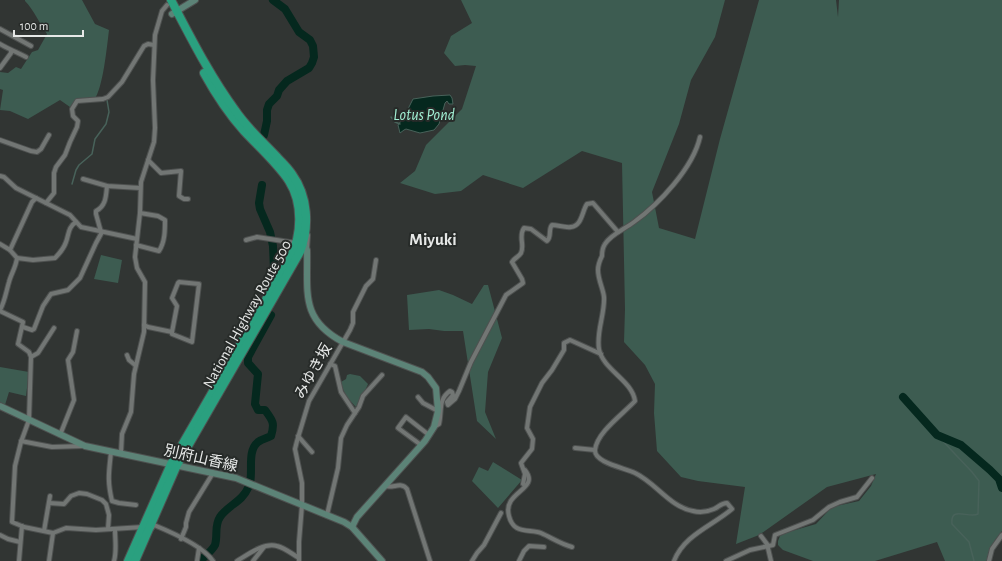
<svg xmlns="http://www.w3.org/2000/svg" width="1002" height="561" viewBox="0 0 1002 561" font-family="'Alegreya Sans','Noto Sans JP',sans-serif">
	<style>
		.green { fill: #3d5c51 }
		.water { fill: #05281e; stroke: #48625a }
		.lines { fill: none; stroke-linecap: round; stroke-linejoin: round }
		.stream { stroke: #48625a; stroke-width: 1.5 }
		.river { stroke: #05281e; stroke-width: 8 }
		.street-casing { stroke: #4e5150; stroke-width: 6 }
		.secondary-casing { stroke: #4e5150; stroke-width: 8 }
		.highway-casing { stroke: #4e5150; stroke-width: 10 }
		.street { stroke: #727674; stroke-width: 4 }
		.secondary { stroke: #5c8377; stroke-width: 6 }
		.highway { stroke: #2aa07f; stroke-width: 8 }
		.labels { text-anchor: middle; stroke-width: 4; stroke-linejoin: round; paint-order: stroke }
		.street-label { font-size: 15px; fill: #e6e8e7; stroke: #272b29 }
		.water-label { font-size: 16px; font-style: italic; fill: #a2f0d4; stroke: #272b29 }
		.quarter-label { font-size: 17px; font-weight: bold; fill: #e6e8e7; stroke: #272b29 }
	</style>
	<rect width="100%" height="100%" fill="#313533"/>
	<!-- green -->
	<g class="green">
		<path d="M25,0H82L95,24L109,30C107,46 103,89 94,100L76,99L70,107L60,100L28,119L10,111L0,110L3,90L0,89V72L8,73L16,67L21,69L32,52L38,50L47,34C39,23 34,10 25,1Z"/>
		<path d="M461,0H725L715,37L691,80L679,124L652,192L659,228L695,239L720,139L759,0H836L838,17L839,0H1002V531L995,540L987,558V561H945L937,542L875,561H813L783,550L778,545V541L780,536L785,533L816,524L832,507L859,501L871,486L876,474L827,487L759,535L736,544L745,487L698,481L681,477L657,451L654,413L655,384L645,365L624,342L625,309L622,163L582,151L523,188L483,175L461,191L435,194L400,183L415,171L426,145L462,109L476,66L465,65L455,66L444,53L451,36L472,23Z"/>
		<path d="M101,255L122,260L118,283L94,279Z"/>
		<path d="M484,285H488L502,338L488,372L485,412L496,439L477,421L463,331H444L429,329L409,330L407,295L439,290L453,295L472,304Z"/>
		<path d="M0,367L29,372L26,396L9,392L5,405L0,403Z"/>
		<path d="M350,374L360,376L368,384L357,408C349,400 343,393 341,382L346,379L347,375Z"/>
		<path d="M493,462L522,480L498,508L472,481L479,467L488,471Z"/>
	</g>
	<!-- water -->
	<path class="water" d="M450,95L452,98L453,104H449L447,101L445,103L439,124L434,130L420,133L406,129L404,130L400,133L398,125L404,117L413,99L433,96Z"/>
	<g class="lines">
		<!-- stream -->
		<g class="stream">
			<path d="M391,117L395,122L400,124"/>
			<path d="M72,184L76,170L79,165L92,154L95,139L106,124L109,112L107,100"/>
			<path d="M937,435L972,472L979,481L978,514C969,519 950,505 952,524L969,542L974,561"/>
		</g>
		<!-- river -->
		<g class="river">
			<path d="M264,135L267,121V110L269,104L277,96L279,90L287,81L309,68L312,63L314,57L313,46L310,40L299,32L285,9L273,0"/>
			<path d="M262,185L259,203L260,209L270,232L273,246L274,269L266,290"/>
			<path d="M903,397L937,435L961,445L990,470L999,479L1002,488"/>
			<path d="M250,483C253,470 247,451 258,442C262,439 267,438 271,436C275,423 273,421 265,410H258L255,404L258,374L248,363V357L271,315"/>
			<path d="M200,561C205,556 212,551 215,545C218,535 214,526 220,517C228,505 242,502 248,488"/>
		</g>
		<defs>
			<g id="street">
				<path d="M0,29L31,46"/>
				<path d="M0,44C9,49 16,52 26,57"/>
				<path d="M0,68L11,53V51"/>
				<path d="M0,140L31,151L37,152L41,149L49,135"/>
				<path d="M148,160L161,173L181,171L179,196L184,199H188"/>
				<path d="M0,176L4,177L16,188L70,215L81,227L137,239"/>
				<path d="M83,179L107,186L140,188"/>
				<path d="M46,203L54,193V173L56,167L65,155L70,142L77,127L78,121L73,116L72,109L77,101L103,99L108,97L122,82L144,46L148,44L154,45"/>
				<path d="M101,232L96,214V211C106,206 106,196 107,186"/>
				<path d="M246,240L257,237L296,243"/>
				<path d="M0,244L10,250"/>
				<path d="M136,245L159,251C165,242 165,230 165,220L158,216L140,213"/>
				<path d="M307,250L308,235"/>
				<path d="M17,258L33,260L55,258C59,254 64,248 66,242C69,234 68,227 76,222"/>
				<path d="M0,310C5,301 6,292 9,282C11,274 16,267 17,258L10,250L32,202L36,198"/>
				<path d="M0,311L23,322L18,344L29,352L31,357L29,420L21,442L15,466L12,522L24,527L53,533L66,528L96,530L143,527"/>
				<path d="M144,325L148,327L172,332V334L192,342L199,284L179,282L178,283L172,298L177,306L172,332"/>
				<path d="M23,327L32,330L34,329L43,306L51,294L68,290L80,278L96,243L102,232"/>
				<path d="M127,355L129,360L135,365"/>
				<path d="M31,357L38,353L54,328"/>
				<path d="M330,364L335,366L341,392L355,413"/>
				<path d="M418,397L423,403L438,411"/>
				<path d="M434,427L439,424C442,412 438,399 450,391L452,392L453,395L447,402L448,405L455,399L459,391L471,362L506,295L523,283L522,279L512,262C514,258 519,257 521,253C525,245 518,236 524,228L531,229L547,241C552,237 548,229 552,225C558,225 565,228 571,227C582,226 582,211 587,204L593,203L618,232"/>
				<path d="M60,435L74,400L68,360L73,352L77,331"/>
				<path d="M298,436L312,452"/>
				<path d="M21,441L52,447L84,446"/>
				<path d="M421,445L398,428L406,417L429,435"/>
				<path d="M575,448L595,450"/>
				<path d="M111,452C109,472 107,480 112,501L119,503L136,505"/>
				<path d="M121,453L122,434L131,412L134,374L144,332L145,282L137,268L135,257L140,213L141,182L154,142L155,128L153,80L155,35L162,11L167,5"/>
				<path d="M525,470C541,490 502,491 509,516C510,520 513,526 517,528C524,532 534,530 541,533C552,538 561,544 572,547"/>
				<path d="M523,484L525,474L521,463L532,449L533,439L527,428L530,407L542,383L552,370L564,350V343L570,340L601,354"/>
				<path d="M385,486C393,489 401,481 407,489L430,561"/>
				<path d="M49,503L64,504L71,496L79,493L87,494L102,500L106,504L109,515L108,529"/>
				<path d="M327,515L338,468L341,438L347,425L359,407L363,396L382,375"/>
				<path d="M152,528L154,525C171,532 203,546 213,561"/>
				<path d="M44,531L50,496"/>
				<path d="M0,535L8,539L20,542"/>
				<path d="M761,536L767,544L771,561"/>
				<path d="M181,539L186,527V523L189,512L213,473"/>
				<path d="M19,561L22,526"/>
				<path d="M49,561L53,533"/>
				<path d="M114,561C117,551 115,540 115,529"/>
				<path d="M197,561L199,548"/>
				<path d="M237,561C247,555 264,542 277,546C285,548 292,554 299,558"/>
				<path d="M253,561L264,547"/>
				<path d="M299,561V542L302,505V483L295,449L297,441L309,401L350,330L353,323V312L366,286L373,279L376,260"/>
				<path d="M472,561L477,553L484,545L501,513"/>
				<path d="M519,561L524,551L529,546L544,547"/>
				<path d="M674,561C684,535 712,526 732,509L727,503C721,503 719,507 714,509C707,512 700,513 693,511C670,507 656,483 635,473C626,468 594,463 595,450C597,432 623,414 635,401C632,380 603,370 599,349C596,332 605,314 604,297C603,288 598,280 598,270C598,266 600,260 602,256C602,252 603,247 605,244C611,234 625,229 634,222C659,204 693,168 700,137"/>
				<path d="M726,561L750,550L773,545L775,535L813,520L829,507L840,502L857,497L872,478"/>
				<path d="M989,561L992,549L1002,535"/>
			</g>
			<g id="secondary">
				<path d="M172,14L195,0"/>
				<path d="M300,244L305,246L307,250C308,293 300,319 343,342L422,372L428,377L436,388L438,411L434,427L425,441L357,517L352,527"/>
				<path d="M0,406L85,446L236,478L344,522L352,527L382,561"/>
			</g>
			<g id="highway">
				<path d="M128,561L171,464L290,258C302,235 303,203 289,181C278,164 258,146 244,131C228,113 215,93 204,73"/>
				<path d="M135,561L177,465L300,252C310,227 308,196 292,174C288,168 283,163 278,158C264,143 247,128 235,110C210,76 191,38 171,0"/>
			</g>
		</defs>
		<!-- street casing -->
		<use href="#street" class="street-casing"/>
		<!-- secondary casing -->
		<use href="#secondary" class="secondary-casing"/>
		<!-- highway casing -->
		<use href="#highway" class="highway-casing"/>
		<!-- street -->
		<use href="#street" class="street"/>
		<!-- secondary -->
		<use href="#secondary" class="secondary"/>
		<!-- highway -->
		<use href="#highway" class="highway"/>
	</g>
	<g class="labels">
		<!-- street labels -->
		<g class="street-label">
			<text transform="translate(247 314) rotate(-61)" y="5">National Highway Route 500</text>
			<text transform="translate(313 371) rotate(-61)" y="5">みゆき坂</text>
			<text transform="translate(201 458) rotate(13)" y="5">別府山香線</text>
		</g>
		<!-- water labels -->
		<g class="water-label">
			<text x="424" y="120">Lotus Pond</text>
		</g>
		<!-- quarter labels -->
		<g class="quarter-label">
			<text x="433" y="245">Miyuki</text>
		</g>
	</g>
	<!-- scale -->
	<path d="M14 30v6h69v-6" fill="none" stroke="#e6e8e7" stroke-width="2"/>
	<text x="20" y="30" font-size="12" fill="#e6e8e7" stroke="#272b29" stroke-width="3" paint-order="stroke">100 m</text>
</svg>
